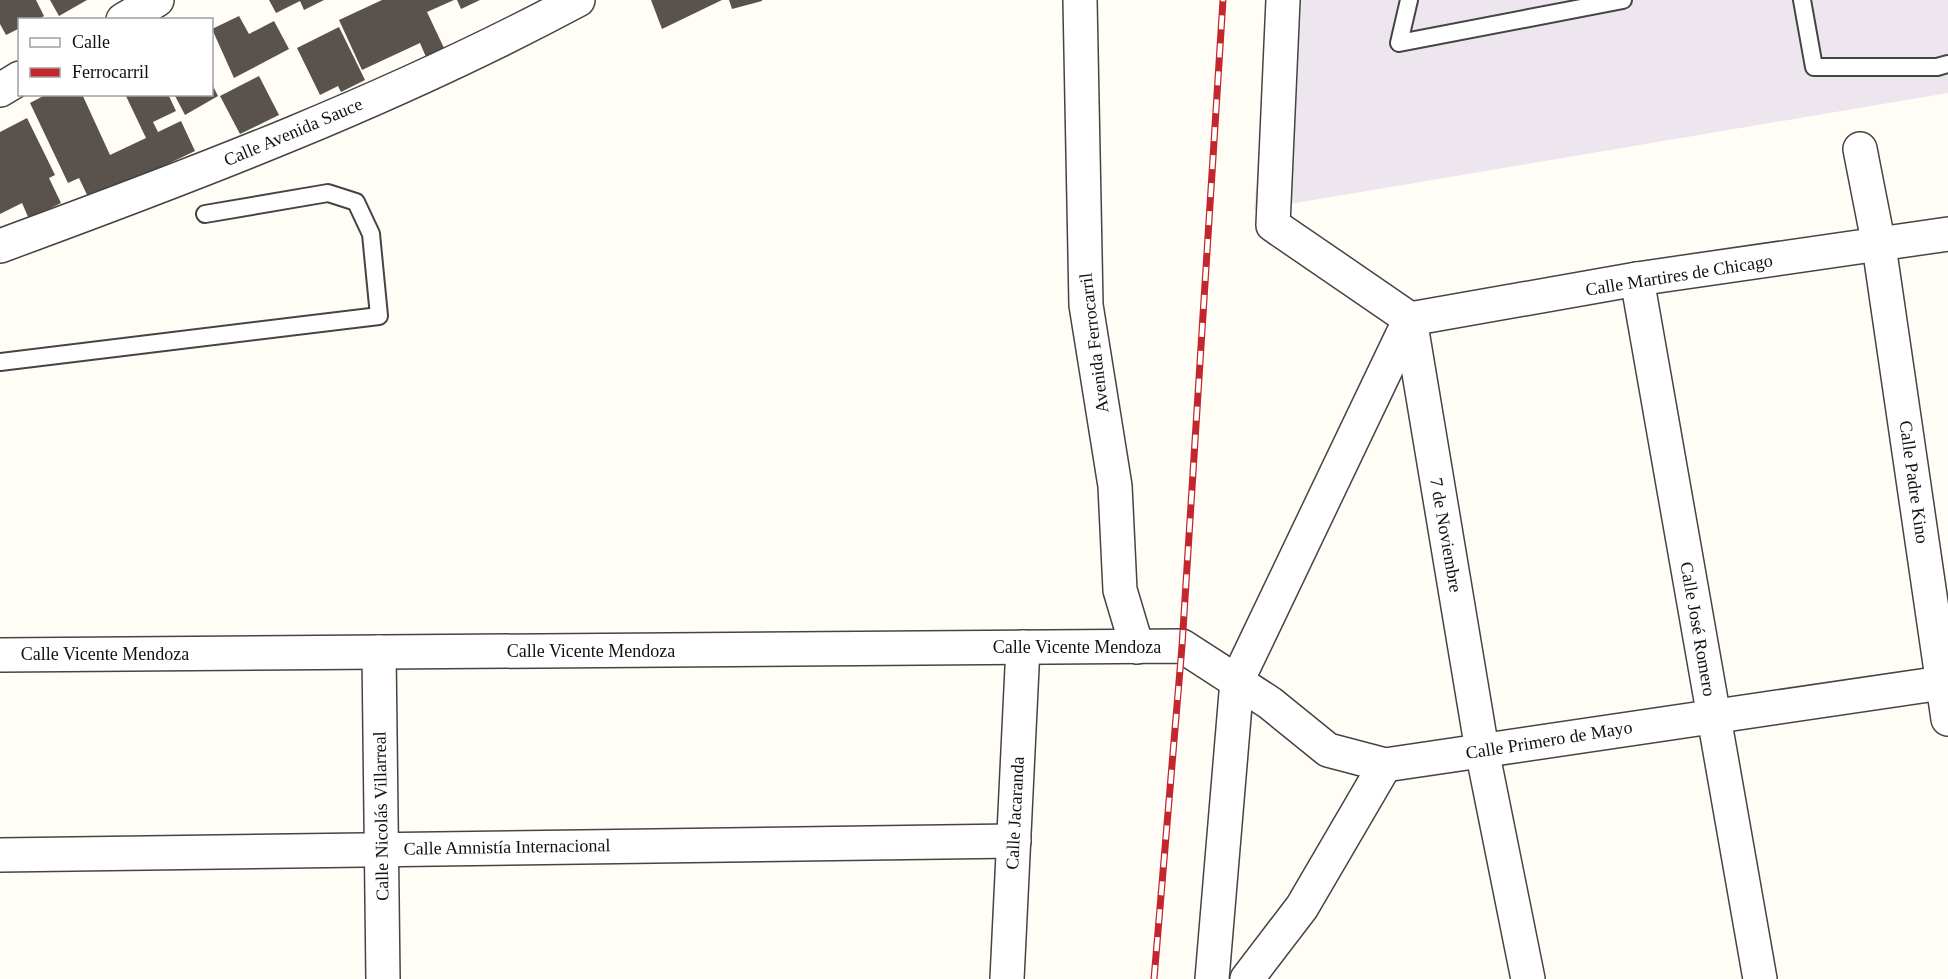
<svg xmlns="http://www.w3.org/2000/svg" width="1948" height="979" viewBox="0 0 1948 979" font-family="Georgia,serif">
	<style>
		.industrial { fill: #eee6ef }
		.building { fill: #5a524d }
		.lines { fill: none; stroke-linecap: round; stroke-linejoin: round }
		.lane-casing { stroke: #444; stroke-width: 20 }
		.street-casing { stroke: #444; stroke-width: 36 }
		.lane { stroke: #fff; stroke-width: 16 }
		.street { stroke: #fff; stroke-width: 33 }
		.rail-casing { stroke: #c4262e; stroke-width: 7 }
		.rail { stroke: #fff; stroke-width: 4.5; stroke-dasharray: 14; stroke-linecap: butt }
		.labels { text-anchor: middle; stroke-width: 6; stroke-linejoin: round; paint-order: stroke }
		.street-label { font-size: 18px; fill: #111; stroke: #fff }
	</style>
	<rect width="100%" height="100%" fill="#fffdf5"/>
	<!-- industrial -->
	<path class="industrial" d="M1272,0H1948V93L1254,210Z"/>
	<!-- building -->
	<g class="building">
		<path d="M0,0H36L44,16L37,20H20V28L6,35L0,24Z"/>
		<path d="M50,0H87L59,16Z"/>
		<path d="M269,0H324L304,10L300,1L276,13Z"/>
		<path d="M382,0H454L427,12L444,48L426,57L420,43L362,70L339,20Z"/>
		<path d="M457,0H480L461,9Z"/>
		<path d="M651,0H722L662,29Z"/>
		<path d="M729,0H762V1L732,9Z"/>
		<path d="M239,16L249,34L274,21L289,49L234,78L212,29Z"/>
		<path d="M339,27L365,80L341,92L338,86L320,95L297,48Z"/>
		<path d="M259,76L279,115L240,134L220,96Z"/>
		<path d="M212,84L218,96L185,115L174,94H212Z"/>
		<path d="M47,94H82L110,155L146,138L125,94H168L176,111L153,122L158,132L181,121L195,151L90,201L79,178L68,183L30,103Z"/>
		<path d="M27,118L55,175L49,178L61,203L29,219L22,203L0,214V132Z"/>
	</g>
	<g class="lines">
		<defs>
			<g id="lane">
				<path d="M1409,0L1399,43L1623,0"/>
				<path d="M1802,0L1814,67H1937L1948,64"/>
				<path d="M0,362L379,316L371,234L356,202L328,193L205,214"/>
			</g>
			<g id="street">
				<path d="M1080,0L1086,305L1115,486L1120,590L1137,647"/>
				<path d="M1283,0L1273,225L1410,319"/>
				<path d="M123,20L157,0"/>
				<path d="M0,90L20,78"/>
				<path d="M1860,149L1879,246L1948,719"/>
				<path d="M0,246C196,174 393,99 578,0"/>
				<path d="M1637,279L1760,979"/>
				<path d="M1410,319L1482,750L1528,979"/>
				<path d="M1410,319L1637,279L1948,234"/>
				<path d="M379,652L383,979"/>
				<path d="M0,655L1182,646L1270,703L1328,750L1385,765L1948,682"/>
				<path d="M0,855L1014,841"/>
				<path d="M1007,979L1023,647"/>
				<path d="M1212,979L1237,681L1410,319"/>
				<path d="M1247,979L1302,907L1385,765"/>
			</g>
		</defs>
		<!-- lane casing -->
		<use href="#lane" class="lane-casing"/>
		<!-- street casing -->
		<use href="#street" class="street-casing"/>
		<!-- lane -->
		<use href="#lane" class="lane"/>
		<!-- street -->
		<use href="#street" class="street"/>
		<defs>
			<path id="rail" d="M1154,979L1182,646L1223,0"/>
		</defs>
		<!-- rail casing -->
		<use href="#rail" class="rail-casing"/>
		<!-- rail -->
		<use href="#rail" class="rail"/>
	</g>
	<g class="labels">
		<!-- street labels -->
		<g class="street-label">
			<text transform="translate(293 132) rotate(-23)" y="6">Calle Avenida Sauce</text>
			<text transform="translate(1679 275) rotate(-9)" y="6">Calle Martires de Chicago</text>
			<text transform="translate(1094 343) rotate(-97)" y="6">Avenida Ferrocarril</text>
			<text transform="translate(1914 482) rotate(82)" y="6">Calle Padre Kino</text>
			<text transform="translate(1446 535) rotate(80)" y="6">7 de Noviembre</text>
			<text transform="translate(1698 629) rotate(80)" y="6">Calle José Romero</text>
			<text x="1077" y="653">Calle Vicente Mendoza</text>
			<text x="591" y="657">Calle Vicente Mendoza</text>
			<text x="105" y="660">Calle Vicente Mendoza</text>
			<text transform="translate(1549 740) rotate(-9)" y="6">Calle Primero de Mayo</text>
			<text transform="translate(1015 813) rotate(-87)" y="6">Calle Jacaranda</text>
			<text transform="translate(381 816) rotate(-91)" y="6">Calle Nicolás Villarreal</text>
			<text transform="translate(507 847) rotate(-1)" y="6">Calle Amnistía Internacional</text>
		</g>
	</g>
	<!-- legend -->
	<rect x="18" y="18" width="195" height="78" fill="#ffffff" stroke="#a0a0a0" stroke-width="1.5"/>
	<rect x="30" y="38" width="30" height="9" fill="#ffffff" stroke="#a0a0a0" stroke-width="1.5"/>
	<text x="72" y="48" font-size="18" fill="#111111">Calle</text>
	<rect x="30" y="68" width="30" height="9" fill="#c4262e" stroke="#a0a0a0" stroke-width="1.5"/>
	<text x="72" y="78" font-size="18" fill="#111111">Ferrocarril</text>
</svg>
